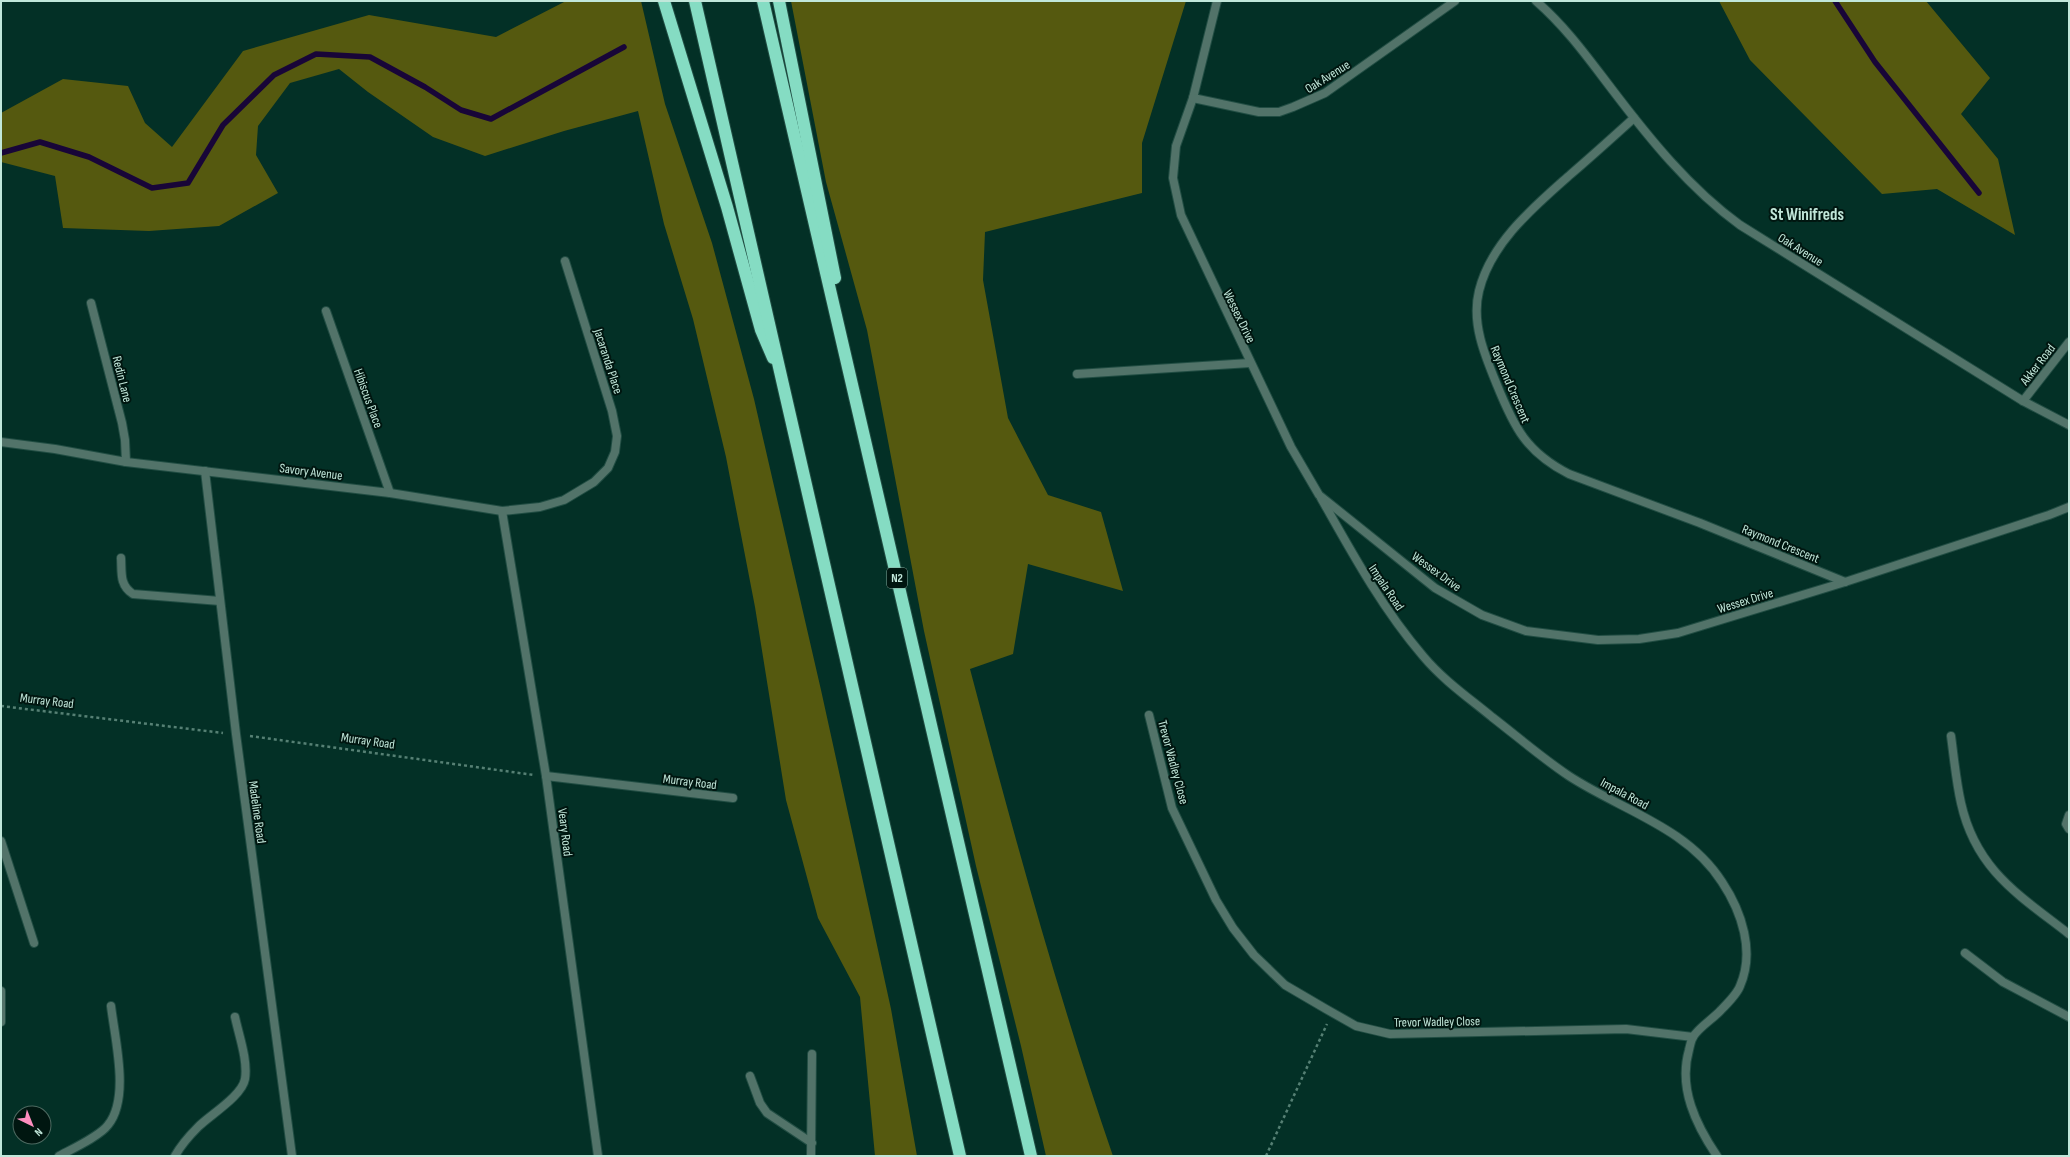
<svg xmlns="http://www.w3.org/2000/svg" width="2070" height="1157" viewBox="0 0 2070 1157" font-family="'Sofia Sans Condensed',sans-serif">
	<style>
		.forest { fill: #55590f }
		.lines { fill: none; stroke-linecap: round; stroke-linejoin: round }
		.stream { stroke: #180538; stroke-width: 5.5 }
		.service-casing { stroke: #214d43; stroke-width: 10 }
		.minor-casing { stroke: #214d43; stroke-width: 10 }
		.motorway-casing { stroke: #214d43; stroke-width: 14 }
		.path { stroke: #568074; stroke-width: 2.5; stroke-dasharray: 3 3; stroke-linecap: butt }
		.service { stroke: #527369; stroke-width: 8 }
		.minor { stroke: #527369; stroke-width: 8 }
		.motorway { stroke: #85dcc3; stroke-width: 12 }
		.labels { text-anchor: middle; stroke-width: 4; stroke-linejoin: round; paint-order: stroke }
		.shield { fill: #001610; stroke: #87a89d; stroke-width: 1 }
		.shield-label { font-size: 12px; font-weight: bold; fill: #c1e7da }
		.street-label { font-size: 13px; fill: #c1e7da; stroke: #001610 }
		.district-label { font-size: 17px; font-weight: bold; fill: #c1e7da; stroke: #001610 }
	</style>
	<rect width="100%" height="100%" fill="#033026"/>
	<!-- forest -->
	<g class="forest">
		<path d="M566,1H641L665,104L712,243L754,399L821,690L891,1009L917,1156H875L860,997L818,918L786,800L755,607L726,457L693,319L664,224L638,111L564,131L485,156L433,137L368,92L339,69L290,83L258,126L256,155L278,193L219,226L149,231L63,228L55,176L1,162V113L63,79L128,86L145,123L172,147L243,51L369,15L496,37Z"/>
		<path d="M791,1H1186L1142,143V193L985,232L983,280L1008,418L1048,495L1101,512L1123,591L1028,564L1013,654L970,669C1013,832 1058,996 1113,1156H1046L1021,1046L976,866L924,631L867,330L826,182Z"/>
		<path d="M1719,1H1926L1990,78L1961,114L1998,159L2015,235L1937,189L1882,194L1750,60Z"/>
	</g>
	<g class="lines">
		<!-- stream -->
		<g class="stream">
			<path d="M1835,1L1875,62L1979,193"/>
			<path d="M1,153L40,142L89,157L152,188L188,183L223,125L274,75L316,54L370,57L425,87L461,110L491,119L624,47"/>
		</g>
		<defs>
			<g id="service">
				<path d="M121,558C122,572 119,585 133,594L220,601"/>
				<path d="M1,841L34,943"/>
			</g>
			<g id="minor">
				<path d="M1217,1L1193,98L1176,146L1173,178L1181,215L1291,447L1319,495L1435,588L1482,615L1526,631L1598,640L1639,639L1678,633L1845,582L2049,515L2069,507"/>
				<path d="M1536,1C1566,27 1588,58 1611,88C1649,138 1689,188 1740,225L2023,401L2069,425"/>
				<path d="M1193,98L1259,112H1279L1293,107L1325,93L1455,1"/>
				<path d="M1634,118C1613,137 1592,156 1571,174C1534,207 1491,242 1479,291C1471,323 1485,356 1497,385C1514,427 1526,452 1569,474L1700,523L1845,582"/>
				<path d="M91,303L122,423L125,440L126,462"/>
				<path d="M326,311L390,493"/>
				<path d="M1077,374L1250,363"/>
				<path d="M2023,401L2069,342"/>
				<path d="M1,442L55,449L126,462L390,493L502,511L540,507L564,500L594,482L608,468L615,452L617,436L612,411L565,261"/>
				<path d="M205,471L236,734L292,1156"/>
				<path d="M1321,498C1352,553 1382,608 1423,656C1443,680 1469,698 1492,717C1518,737 1542,758 1569,776C1621,810 1687,827 1722,882C1742,912 1755,952 1740,986C1737,994 1728,1003 1721,1010C1713,1019 1699,1027 1693,1037C1691,1040 1690,1046 1689,1050C1678,1088 1696,1125 1717,1156"/>
				<path d="M502,511L546,776L598,1156"/>
				<path d="M1149,715L1172,808L1216,900L1233,928L1254,955L1285,985L1326,1009L1356,1026L1390,1034L1626,1029L1693,1037"/>
				<path d="M1951,736C1954,758 1956,781 1961,803C1976,870 2019,895 2069,934"/>
				<path d="M546,776L733,798"/>
				<path d="M2069,815L2066,824L2069,829"/>
				<path d="M1965,953L2003,982L2069,1017"/>
				<path d="M1,991V1022"/>
				<path d="M750,1076L760,1103L767,1113L812,1143"/>
				<path d="M59,1156C72,1149 100,1136 108,1125C130,1098 115,1040 111,1006"/>
				<path d="M175,1156C181,1145 189,1136 198,1127C210,1115 242,1096 245,1079C248,1060 239,1036 235,1017"/>
				<path d="M811,1156L812,1054"/>
			</g>
			<g id="motorway">
				<path d="M664,1L727,207L761,330L773,358"/>
				<path d="M695,1L960,1156"/>
				<path d="M763,1L1031,1156"/>
				<path d="M779,1L835,278"/>
			</g>
		</defs>
		<!-- service casing -->
		<use href="#service" class="service-casing"/>
		<!-- minor casing -->
		<use href="#minor" class="minor-casing"/>
		<!-- motorway casing -->
		<use href="#motorway" class="motorway-casing"/>
		<!-- path -->
		<g class="path">
			<path d="M1,706L223,733"/>
			<path d="M250,736L534,775"/>
			<path d="M1266,1156L1327,1024"/>
		</g>
		<!-- service -->
		<use href="#service" class="service"/>
		<!-- minor -->
		<use href="#minor" class="minor"/>
		<!-- motorway -->
		<use href="#motorway" class="motorway"/>
	</g>
	<g class="labels">
		<!-- shield labels -->
		<rect class="shield" x="887" y="568" width="20" height="20" rx="3"/>
		<g class="shield-label">
			<text x="897" y="582">N2</text>
		</g>
		<!-- street labels -->
		<g class="street-label">
			<text transform="translate(1327 76) rotate(-32)" y="5">Oak Avenue</text>
			<text transform="translate(1801 249) rotate(32)" y="5">Oak Avenue</text>
			<text transform="translate(1240 316) rotate(64)" y="5">Wessex Drive</text>
			<text transform="translate(609 361) rotate(72)" y="5">Jacaranda Place</text>
			<text transform="translate(2037 364) rotate(-52)" y="5">Akker Road</text>
			<text transform="translate(123 379) rotate(76)" y="5">Redin Lane</text>
			<text transform="translate(1511 384) rotate(67)" y="5">Raymond Crescent</text>
			<text transform="translate(369 398) rotate(70)" y="5">Hibiscus Place</text>
			<text transform="translate(311 471) rotate(7)" y="5">Savory Avenue</text>
			<text transform="translate(1781 543) rotate(22)" y="5">Raymond Crescent</text>
			<text transform="translate(1437 571) rotate(36)" y="5">Wessex Drive</text>
			<text transform="translate(1387 587) rotate(56)" y="5">Impala Road</text>
			<text transform="translate(1745 600) rotate(-17)" y="5">Wessex Drive</text>
			<text transform="translate(47 700) rotate(7)" y="5">Murray Road</text>
			<text transform="translate(368 740) rotate(8)" y="5">Murray Road</text>
			<text transform="translate(1174 762) rotate(75)" y="5">Trevor Wadley Close</text>
			<text transform="translate(690 781) rotate(7)" y="5">Murray Road</text>
			<text transform="translate(1625 793) rotate(28)" y="5">Impala Road</text>
			<text transform="translate(258 812) rotate(82)" y="5">Madeline Road</text>
			<text transform="translate(566 832) rotate(83)" y="5">Veary Road</text>
			<text transform="translate(1437 1021) rotate(-1)" y="5">Trevor Wadley Close</text>
		</g>
		<!-- district labels -->
		<g class="district-label">
			<text x="1807" y="220">St Winifreds</text>
		</g>
	</g>
	<!-- border -->
	<rect width="2070" height="1157" fill="none" stroke="#c1e7da" stroke-width="4"/>
	<!-- north arrow -->
	<g transform="translate(32 1125) rotate(137)"><circle r="19" fill="#001610" stroke="#4d6a61"/>
	<path d="M0-3L7 15L0 10L-7 15Z" fill="#fd8ebf"/>
	<text y="-6" font-size="11" font-weight="bold" text-anchor="middle" fill="#c1e7da">N</text>
	</g>
</svg>
